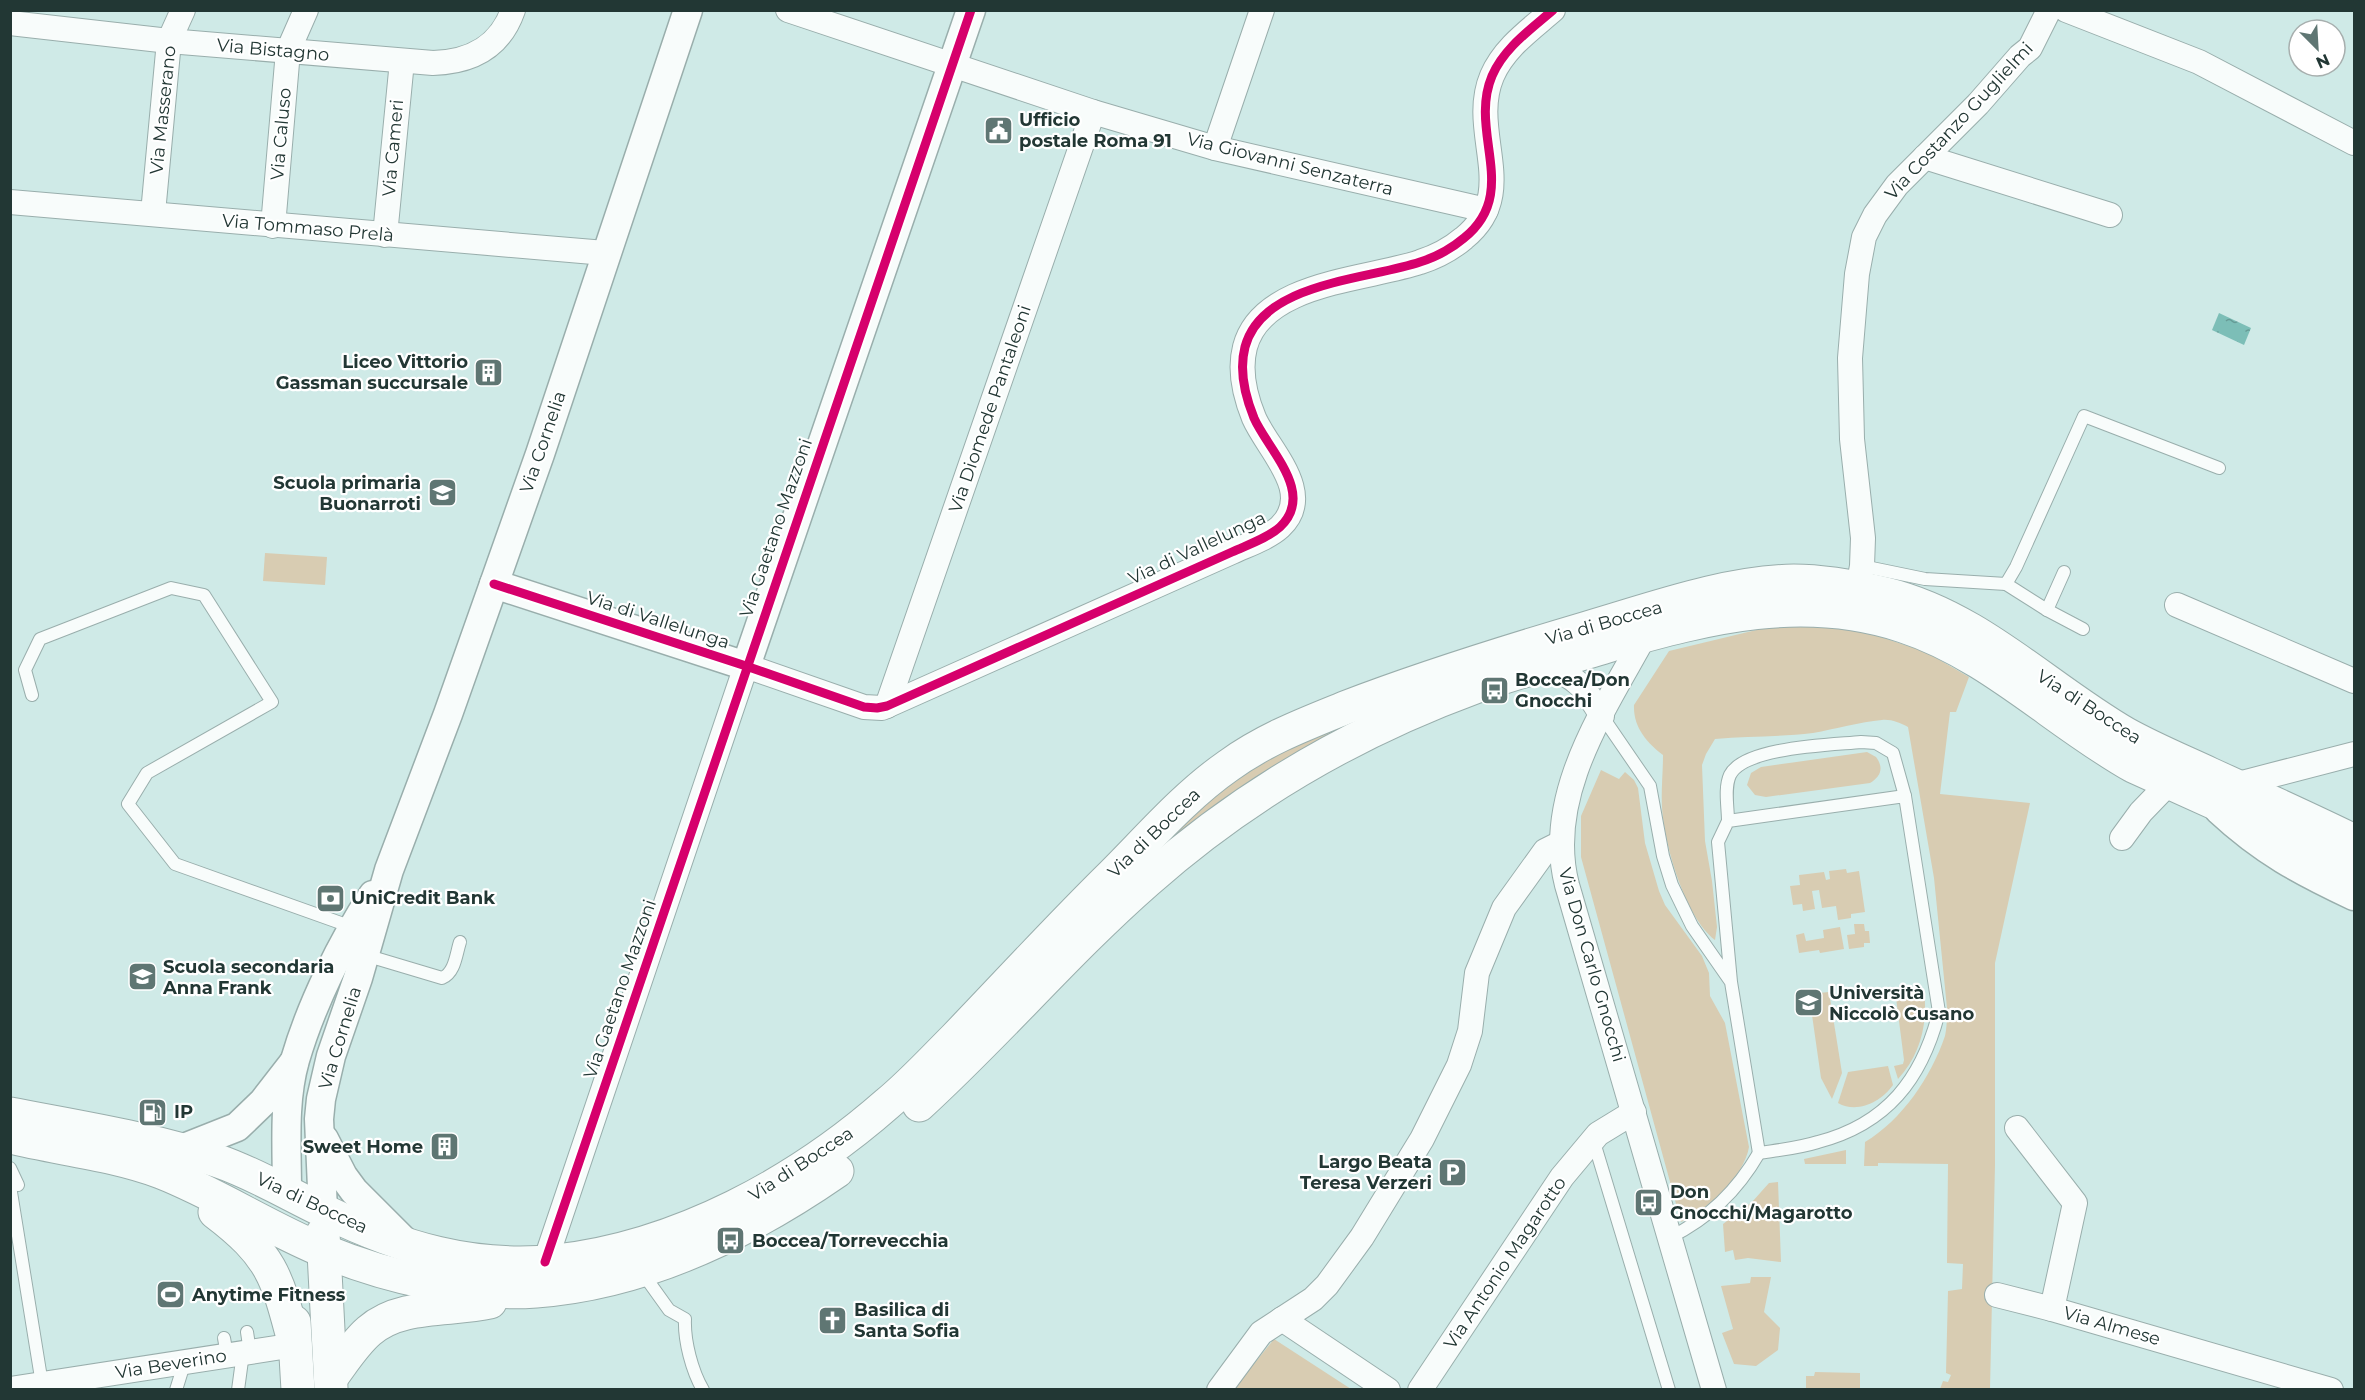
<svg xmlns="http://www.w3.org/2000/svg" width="2365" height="1400" viewBox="0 0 2365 1400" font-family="Montserrat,sans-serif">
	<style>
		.green { fill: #d8ccb2 }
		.water { fill: url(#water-ripples) }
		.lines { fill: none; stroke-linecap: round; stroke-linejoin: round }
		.service-casing { stroke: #99aeac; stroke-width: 14 }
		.minor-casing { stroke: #99aeac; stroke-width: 26 }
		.tertiary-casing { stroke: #99aeac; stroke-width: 31 }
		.secondary-casing { stroke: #99aeac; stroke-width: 35 }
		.service { stroke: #f8fcfb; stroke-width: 12 }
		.minor { stroke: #f8fcfb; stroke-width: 24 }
		.tertiary { stroke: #f8fcfb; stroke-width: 28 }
		.secondary { stroke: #f8fcfb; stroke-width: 33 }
		.cycleway-casing { stroke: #fff; stroke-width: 13 }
		.cycleway { stroke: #d6006c; stroke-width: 9 }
		.labels { text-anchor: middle; stroke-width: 4.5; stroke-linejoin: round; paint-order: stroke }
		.street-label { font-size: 18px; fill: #223734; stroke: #fff }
		.poi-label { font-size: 18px; font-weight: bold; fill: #223734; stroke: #fff; text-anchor: start }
	</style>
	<defs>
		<pattern id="water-ripples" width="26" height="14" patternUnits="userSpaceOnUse" patternTransform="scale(1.5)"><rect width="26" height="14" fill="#7cbeb7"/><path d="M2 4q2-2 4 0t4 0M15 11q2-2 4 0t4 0" fill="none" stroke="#659b96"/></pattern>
	</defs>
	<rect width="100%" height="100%" fill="#cfeae7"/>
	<!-- green -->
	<g class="green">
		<path d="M265,553L327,557L325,585L263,581Z"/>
		<path d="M1842,624L1926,652L1969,677L1956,712H1950L1940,794L2030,803L1995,963V1165L1990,1389H1940L1943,1381L1948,1382L1951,1375L1946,1373L1948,1291L1962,1289L1963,1264L1947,1263L1948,1164L1878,1163V1166H1864L1865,1142C1902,1120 1931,1077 1945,1036C1947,1027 1947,1017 1947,1008L1934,878L1908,727C1900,723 1891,719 1882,720C1860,722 1835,729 1813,733C1780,737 1748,736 1715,739L1706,754L1702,765L1705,841L1712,881L1717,927L1715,940C1685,917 1664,844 1662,807C1661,790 1663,773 1663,755C1647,743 1633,727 1634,705L1669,651L1777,625Z"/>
		<path d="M1374,710L1088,918L1201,801L1253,765Z"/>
		<path d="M1867,752L1876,757C1884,768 1881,776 1870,783L1766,797L1755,795L1747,785L1751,773L1761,767Z"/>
		<path d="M1601,770L1619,779L1625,772L1634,780L1638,788L1645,843L1659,891L1665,905L1702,956L1709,973L1710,996L1725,1023L1749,1147C1744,1177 1707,1210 1681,1222L1581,857V816Z"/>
		<path d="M1846,869L1847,873L1859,871L1865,912L1851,914V918L1838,920L1836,906L1822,908L1819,890L1812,891L1815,909L1803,911L1802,904L1793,905L1790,886L1800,885L1799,875L1824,872L1826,880L1830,879L1829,871Z"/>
		<path d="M1854,924H1864L1865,931H1869L1870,943H1864V947L1849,949L1847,935L1855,934Z"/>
		<path d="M1840,927L1844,949L1820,953L1819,950L1799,953L1796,935L1804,933L1806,941L1824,938L1823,930Z"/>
		<path d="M1895,990H1924C1928,1023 1921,1054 1898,1079L1894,1066L1903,1064L1904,1060Z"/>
		<path d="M1829,992L1842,1073L1832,1099L1821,1078L1809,994Z"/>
		<path d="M1888,1066L1893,1085C1881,1102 1857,1114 1838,1103L1848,1072Z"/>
		<path d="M1846,1150V1164H1805L1804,1159Z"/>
		<path d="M1778,1182L1781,1262L1748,1258L1735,1260L1733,1250L1725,1252L1723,1224L1752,1202L1769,1183Z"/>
		<path d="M1751,1277H1771L1764,1312L1780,1328L1778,1350L1756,1366L1734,1364L1722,1333L1733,1329L1721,1286L1750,1283Z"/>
		<path d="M1274,1339L1351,1389L1233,1390Z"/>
		<path d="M1815,1372L1860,1373V1389H1806V1376H1814Z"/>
	</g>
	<!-- water -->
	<path class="water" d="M2219,313L2251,328L2244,345L2212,330Z"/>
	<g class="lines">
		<defs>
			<g id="service">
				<path d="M1862,566L1925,579L2006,584L2016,567L2084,416L2219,468"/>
				<path d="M2006,584L2047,610L2083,629"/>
				<path d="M2047,610L2064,572"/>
				<path d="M32,695L25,670L40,639L171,588L204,595L272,702L147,773L128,804L175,864L352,927"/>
				<path d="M1602,716L1650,786L1663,856L1672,885L1692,926L1731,982L1759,1153C1779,1150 1799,1148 1818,1142C1887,1124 1922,1079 1939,1012L1905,796L1728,821L1718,842L1731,982"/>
				<path d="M1728,821C1728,807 1724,788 1730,775C1744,747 1831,745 1861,742L1876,743L1893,753L1905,796"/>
				<path d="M365,955L442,978C455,973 456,954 460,942"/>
				<path d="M1593,1139L1669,1390"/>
				<path d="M10,1168L18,1185"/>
				<path d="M10,1186L42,1384"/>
				<path d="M1669,1238C1709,1218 1737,1191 1759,1153"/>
				<path d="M641,1271L669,1310L685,1319C684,1341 692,1371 703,1390"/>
				<path d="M247,1332L250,1352"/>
				<path d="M224,1338L227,1355"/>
				<path d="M176,1390L185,1361"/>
				<path d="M238,1390L243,1353"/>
			</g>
			<g id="minor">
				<path d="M788,10L1093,112L1215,148L1486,210"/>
				<path d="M2066,10L2199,62L2354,143"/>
				<path d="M10,23L169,41L433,63C471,62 500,47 513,10"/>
				<path d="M1215,148L1262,10"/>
				<path d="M1925,157L2110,215"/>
				<path d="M10,202L605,253"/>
				<path d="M153,213L169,41L183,10"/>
				<path d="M273,226L288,51L306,10"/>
				<path d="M385,235L402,61"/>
				<path d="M1858,588L1862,566L1863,538L1852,439L1850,358L1857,274L1864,237L1875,215L1897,185L1978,104L2020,56L2030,48L2049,10"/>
				<path d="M2177,605L2354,681"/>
				<path d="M1644,627L1645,635C1604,710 1544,796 1567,885L1714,1390"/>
				<path d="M1547,664C1579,680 1584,686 1602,716"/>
				<path d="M887,706L1093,112"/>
				<path d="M2234,785L2354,754"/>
				<path d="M2122,838L2141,812L2169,783"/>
				<path d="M2017,1128L2075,1203L2052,1309L2331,1390"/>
				<path d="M545,1262L746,666L864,707L882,708L1232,552C1247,545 1268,538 1280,527C1316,493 1268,450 1254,418C1245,396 1239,370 1245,347C1262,282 1367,280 1420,262C1436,257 1451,249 1464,238C1521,192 1468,133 1492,76C1504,48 1530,30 1553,10"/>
				<path d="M1997,1295L2052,1309"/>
				<path d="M1282,1319L1388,1390"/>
				<path d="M10,1389L295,1345"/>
				<path d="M1219,1390L1261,1333L1313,1299L1327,1285L1362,1237L1422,1139L1459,1065L1470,1031L1477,973L1504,908L1545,851L1561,843"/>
				<path d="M1420,1390L1562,1177L1598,1134L1634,1112"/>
			</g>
			<g id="tertiary">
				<path d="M494,584L746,666L971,10"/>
				<path d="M2219,810C2263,851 2301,871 2354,896"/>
				<path d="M324,1139L343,1176L354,1191L408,1245"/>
				<path d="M179,1150L237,1127L263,1102L294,1062"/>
				<path d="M287,1192C287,1148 283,1102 295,1060C311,1005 342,942 373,895"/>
				<path d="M323,1211L319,1119L321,1099L331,1056L358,978L389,870L448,714L540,454L688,10"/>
			</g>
			<g id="secondary">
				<path d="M919,1105C998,1033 1067,951 1147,881C1243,796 1355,731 1475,687C1519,671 1566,659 1611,645C1709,617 1803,593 1903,626C1989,654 2055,722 2133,766L2354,866"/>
				<path d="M10,1114C77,1127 154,1139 218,1161C256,1174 290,1195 326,1212C401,1248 473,1270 557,1261C679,1247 797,1183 888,1103C912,1083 933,1060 955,1038C1007,984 1058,928 1112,875C1149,838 1185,796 1228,766C1265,739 1305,724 1347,707C1425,677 1506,652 1587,628C1652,609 1726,582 1794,581C1825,581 1856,587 1886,594C1979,617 2045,687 2126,734C2153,749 2182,761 2210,774C2258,796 2307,818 2354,841"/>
				<path d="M10,1137C60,1149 113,1154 161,1172C217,1194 268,1228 324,1251C387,1277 468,1296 536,1291C644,1283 749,1232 837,1171"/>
				<path d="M215,1212C273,1256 277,1277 295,1345"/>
				<path d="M323,1233L331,1388"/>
				<path d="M294,1322L298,1390"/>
				<path d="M331,1378C343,1362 354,1344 369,1331C401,1303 451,1311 490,1302"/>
			</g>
		</defs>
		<!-- service casing -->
		<use href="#service" class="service-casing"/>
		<!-- minor casing -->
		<use href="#minor" class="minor-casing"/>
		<!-- tertiary casing -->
		<use href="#tertiary" class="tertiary-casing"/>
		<!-- secondary casing -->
		<use href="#secondary" class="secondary-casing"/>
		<!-- service -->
		<use href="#service" class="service"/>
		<!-- minor -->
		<use href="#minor" class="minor"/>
		<!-- tertiary -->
		<use href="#tertiary" class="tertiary"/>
		<!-- secondary -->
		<use href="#secondary" class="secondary"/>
		<defs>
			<g id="cycleway">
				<path d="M494,584L746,666L864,707L877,708L887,706L1232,552C1247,545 1268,538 1280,527C1316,493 1268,450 1254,418C1245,396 1239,370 1245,347C1262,282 1367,280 1420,262C1436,257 1451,249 1464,238C1521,192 1468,133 1492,76C1504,48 1530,30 1553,10"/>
				<path d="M545,1262L971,10"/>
			</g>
		</defs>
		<!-- cycleway casing -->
		<use href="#cycleway" class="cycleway-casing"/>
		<!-- cycleway -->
		<use href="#cycleway" class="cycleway"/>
	</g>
	<!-- icons -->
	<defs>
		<symbol id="civic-square" viewBox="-11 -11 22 22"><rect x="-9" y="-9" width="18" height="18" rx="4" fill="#5f7673" stroke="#fff"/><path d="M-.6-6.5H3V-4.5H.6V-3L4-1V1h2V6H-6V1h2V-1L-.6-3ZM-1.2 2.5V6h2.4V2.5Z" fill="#fff"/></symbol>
		<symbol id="building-square" viewBox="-11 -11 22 22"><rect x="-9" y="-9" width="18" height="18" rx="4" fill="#5f7673" stroke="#fff"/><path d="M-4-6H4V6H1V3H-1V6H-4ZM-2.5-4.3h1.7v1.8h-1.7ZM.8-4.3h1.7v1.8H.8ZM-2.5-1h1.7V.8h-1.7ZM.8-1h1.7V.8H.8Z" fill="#fff"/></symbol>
		<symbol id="school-square" viewBox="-11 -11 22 22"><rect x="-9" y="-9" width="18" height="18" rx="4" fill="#5f7673" stroke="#fff"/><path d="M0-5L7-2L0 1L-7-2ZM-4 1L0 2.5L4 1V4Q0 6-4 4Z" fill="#fff"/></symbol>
		<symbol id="bus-square" viewBox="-11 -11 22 22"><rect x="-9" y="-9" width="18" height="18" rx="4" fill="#5f7673" stroke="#fff"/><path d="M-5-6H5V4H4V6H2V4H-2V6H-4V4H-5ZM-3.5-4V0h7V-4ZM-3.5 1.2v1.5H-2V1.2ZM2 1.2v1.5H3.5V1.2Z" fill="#fff"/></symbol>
		<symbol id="bank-square" viewBox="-11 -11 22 22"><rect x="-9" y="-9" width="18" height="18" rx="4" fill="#5f7673" stroke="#fff"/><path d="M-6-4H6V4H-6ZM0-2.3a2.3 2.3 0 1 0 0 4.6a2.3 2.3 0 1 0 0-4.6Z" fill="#fff"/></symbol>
		<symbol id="university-square" viewBox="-11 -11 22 22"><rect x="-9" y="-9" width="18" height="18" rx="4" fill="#5f7673" stroke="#fff"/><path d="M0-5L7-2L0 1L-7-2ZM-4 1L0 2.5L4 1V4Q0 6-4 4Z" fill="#fff"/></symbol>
		<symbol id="fuel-square" viewBox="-11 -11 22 22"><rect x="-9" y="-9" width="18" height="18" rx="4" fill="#5f7673" stroke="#fff"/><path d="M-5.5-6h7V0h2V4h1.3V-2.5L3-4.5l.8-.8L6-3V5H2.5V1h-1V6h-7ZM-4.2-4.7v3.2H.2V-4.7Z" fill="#fff"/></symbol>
		<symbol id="parking-square" viewBox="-11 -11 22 22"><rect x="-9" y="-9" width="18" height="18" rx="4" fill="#5f7673" stroke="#fff"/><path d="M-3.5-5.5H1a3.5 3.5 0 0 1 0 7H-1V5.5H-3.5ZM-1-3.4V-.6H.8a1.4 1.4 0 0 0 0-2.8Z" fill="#fff"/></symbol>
		<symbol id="stadium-square" viewBox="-11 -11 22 22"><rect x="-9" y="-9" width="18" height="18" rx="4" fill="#5f7673" stroke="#fff"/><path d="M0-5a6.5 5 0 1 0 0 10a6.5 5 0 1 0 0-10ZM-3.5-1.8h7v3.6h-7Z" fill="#fff"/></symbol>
		<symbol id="church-square" viewBox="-11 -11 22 22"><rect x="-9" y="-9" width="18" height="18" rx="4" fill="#5f7673" stroke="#fff"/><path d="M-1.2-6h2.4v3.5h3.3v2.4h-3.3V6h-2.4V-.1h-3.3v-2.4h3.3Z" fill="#fff"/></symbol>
	</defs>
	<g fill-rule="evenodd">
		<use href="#civic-square" x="982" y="114" width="33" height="33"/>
		<use href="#building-square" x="472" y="356" width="33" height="33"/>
		<use href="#school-square" x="426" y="476" width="33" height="33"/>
		<use href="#bus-square" x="1478" y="674" width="33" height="33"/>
		<use href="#bank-square" x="314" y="882" width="33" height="33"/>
		<use href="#school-square" x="126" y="960" width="33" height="33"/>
		<use href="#university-square" x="1792" y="986" width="33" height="33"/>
		<use href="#fuel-square" x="136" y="1096" width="33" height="33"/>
		<use href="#building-square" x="428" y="1130" width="33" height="33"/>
		<use href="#parking-square" x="1436" y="1156" width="33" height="33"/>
		<use href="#bus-square" x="1632" y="1186" width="33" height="33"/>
		<use href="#bus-square" x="714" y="1224" width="33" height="33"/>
		<use href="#stadium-square" x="154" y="1278" width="33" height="33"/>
		<use href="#church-square" x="816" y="1304" width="33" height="33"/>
	</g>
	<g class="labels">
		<!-- street labels -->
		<g class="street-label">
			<text transform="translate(273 50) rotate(5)" y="6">Via Bistagno</text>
			<text transform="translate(163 110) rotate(-84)" y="6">Via Masserano</text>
			<text transform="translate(1959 121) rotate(-47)" y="6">Via Costanzo Guglielmi</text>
			<text transform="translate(281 134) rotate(-85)" y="6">Via Caluso</text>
			<text transform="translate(393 148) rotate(-85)" y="6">Via Cameri</text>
			<text transform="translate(1290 164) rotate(14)" y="6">Via Giovanni Senzaterra</text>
			<text transform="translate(308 228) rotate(5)" y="6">Via Tommaso Prelà</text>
			<text transform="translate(990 409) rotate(-71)" y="6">Via Diomede Pantaleoni</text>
			<text transform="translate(543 442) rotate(-71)" y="6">Via Cornelia</text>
			<text transform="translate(776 528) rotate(-71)" y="6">Via Gaetano Mazzoni</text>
			<text transform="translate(1197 548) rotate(-25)" y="6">Via di Vallelunga</text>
			<text transform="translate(658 620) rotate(18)" y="6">Via di Vallelunga</text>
			<text transform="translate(1604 623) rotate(-16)" y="6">Via di Boccea</text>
			<text transform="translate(2089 707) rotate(33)" y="6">Via di Boccea</text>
			<text transform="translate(1154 833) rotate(-44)" y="6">Via di Boccea</text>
			<text transform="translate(1592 965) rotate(74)" y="6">Via Don Carlo Gnocchi</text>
			<text transform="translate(620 989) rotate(-71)" y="6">Via Gaetano Mazzoni</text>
			<text transform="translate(340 1038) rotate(-73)" y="6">Via Cornelia</text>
			<text transform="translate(801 1164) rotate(-33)" y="6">Via di Boccea</text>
			<text transform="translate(312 1203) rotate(25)" y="6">Via di Boccea</text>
			<text transform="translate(1505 1263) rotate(-56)" y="6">Via Antonio Magarotto</text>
			<text transform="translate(2112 1326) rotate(16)" y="6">Via Almese</text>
			<text transform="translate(171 1364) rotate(-9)" y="6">Via Beverino</text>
		</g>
		<!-- poi labels -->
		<g class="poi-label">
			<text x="1019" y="126">Ufficio<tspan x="1019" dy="21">postale Roma 91</tspan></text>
			<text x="468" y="368" text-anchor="end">Liceo Vittorio<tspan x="468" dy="21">Gassman succursale</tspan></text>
			<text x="421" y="489" text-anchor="end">Scuola primaria<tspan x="421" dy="21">Buonarroti</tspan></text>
			<text x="1515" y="686">Boccea/Don<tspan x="1515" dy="21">Gnocchi</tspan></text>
			<text x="351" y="904">UniCredit Bank</text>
			<text x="163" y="973">Scuola secondaria<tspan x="163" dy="21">Anna Frank</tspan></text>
			<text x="1829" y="999">Università<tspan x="1829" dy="21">Niccolò Cusano</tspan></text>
			<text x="174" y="1118">IP</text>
			<text x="423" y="1153" text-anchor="end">Sweet Home</text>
			<text x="1432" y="1168" text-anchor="end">Largo Beata<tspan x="1432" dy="21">Teresa Verzeri</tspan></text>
			<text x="1670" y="1198">Don<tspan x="1670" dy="21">Gnocchi/Magarotto</tspan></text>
			<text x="752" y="1247">Boccea/Torrevecchia</text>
			<text x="192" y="1301">Anytime Fitness</text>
			<text x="854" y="1316">Basilica di<tspan x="854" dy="21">Santa Sofia</tspan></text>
		</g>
	</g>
	<!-- border -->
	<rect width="2365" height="1400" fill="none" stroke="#223734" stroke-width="24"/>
	<!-- north arrow -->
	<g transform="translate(2317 48) rotate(156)"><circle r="28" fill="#ffffff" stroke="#a7afae" stroke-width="1.5"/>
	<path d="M0-4.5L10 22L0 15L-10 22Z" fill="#5f7673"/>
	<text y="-9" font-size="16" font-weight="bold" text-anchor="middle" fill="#223734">N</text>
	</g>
</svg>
